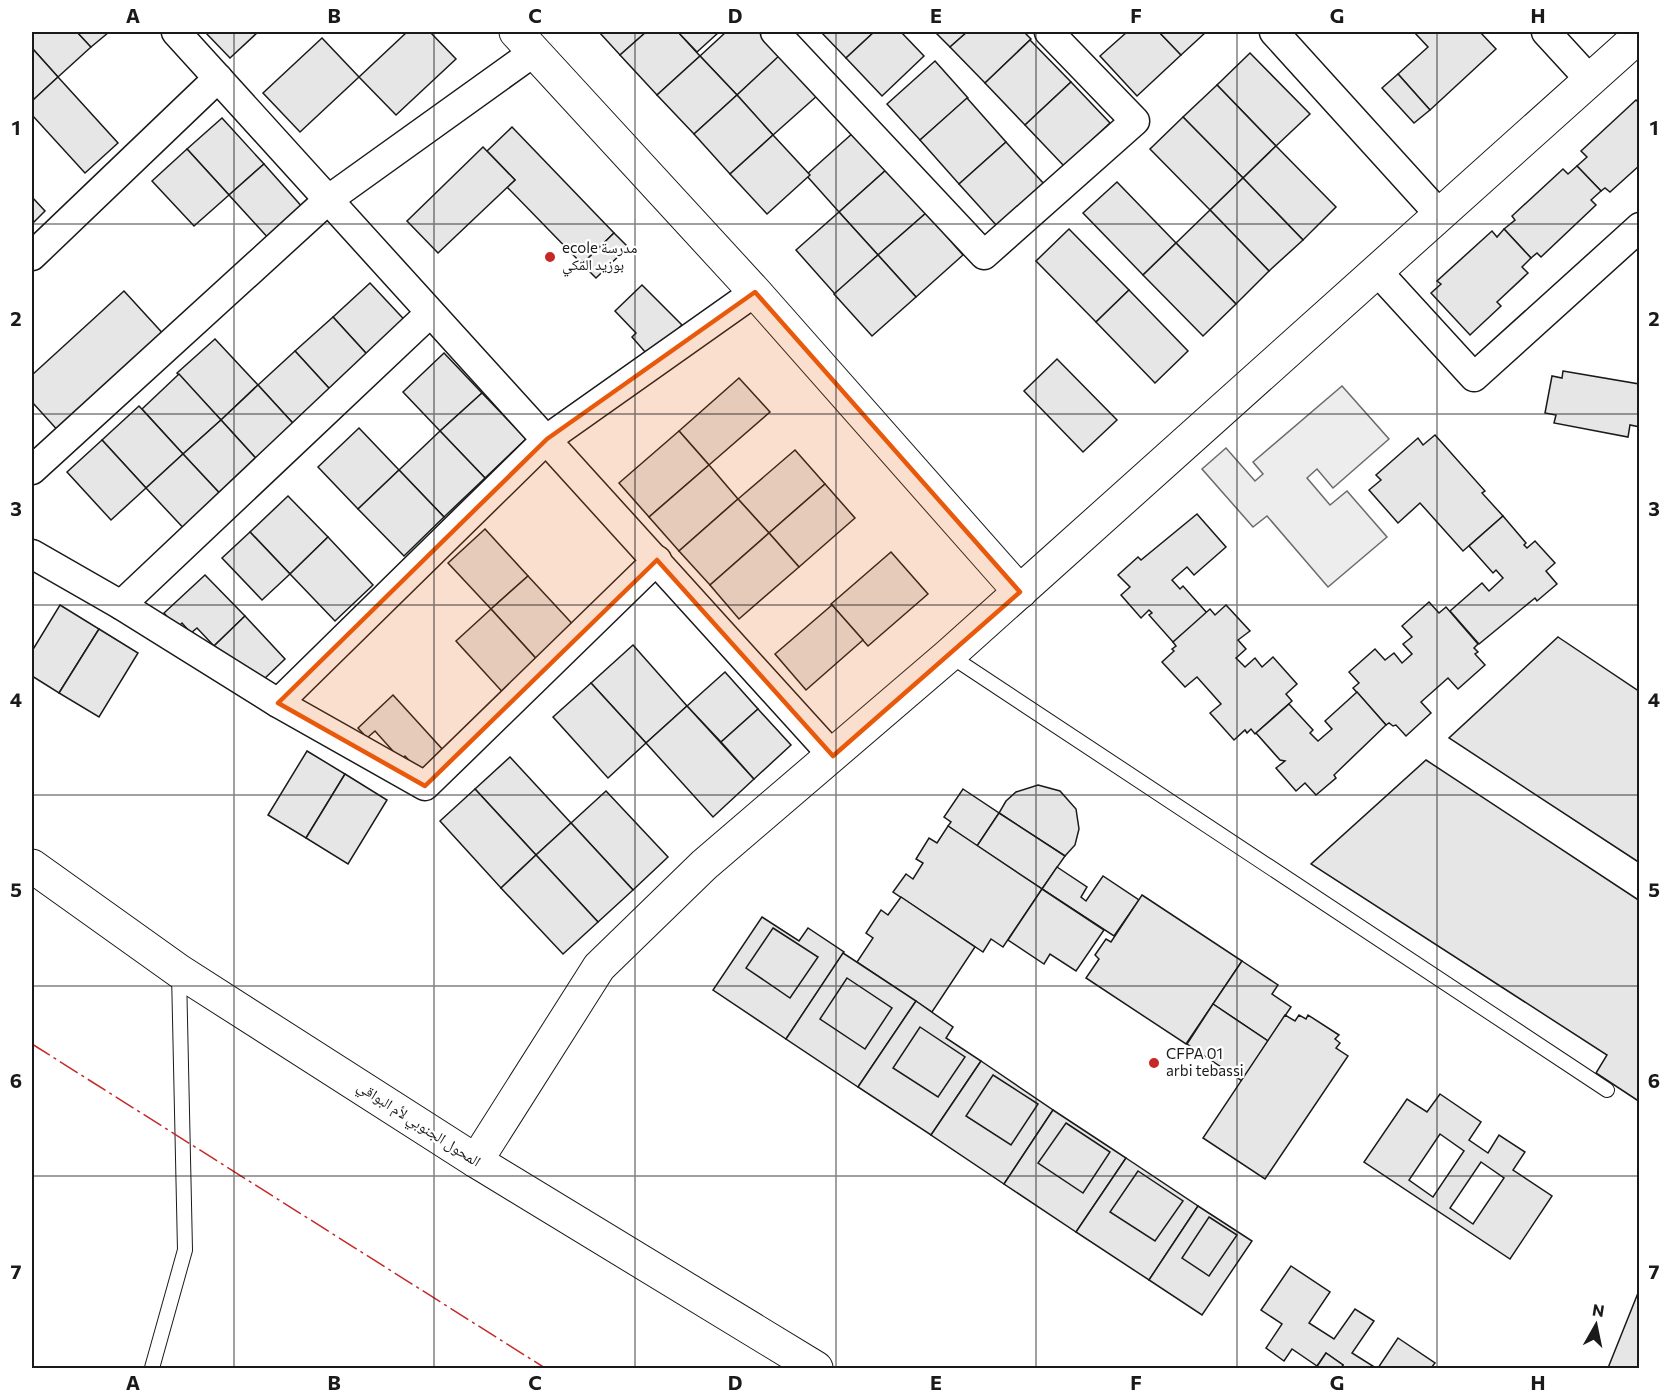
<svg xmlns="http://www.w3.org/2000/svg" width="1671" height="1400" viewBox="0 0 1671 1400" font-family="Commissioner,'Noto Naskh Arabic',sans-serif">
	<style>
		.built { fill: #ededed; stroke: #6a6a6a; stroke-width: 1.5 }
		.building { fill: #e6e6e6; stroke: #1a1a1a; stroke-width: 1.5; fill-rule: evenodd }
		.lines { fill: none; stroke-linecap: round; stroke-linejoin: round }
		.service-casing { stroke: #1a1a1a; stroke-width: 16 }
		.minor-casing { stroke: #1a1a1a; stroke-width: 31 }
		.tertiary-casing { stroke: #1a1a1a; stroke-width: 35 }
		.primary-casing { stroke: #1a1a1a; stroke-width: 35 }
		.service { stroke: #fff; stroke-width: 14 }
		.minor { stroke: #fff; stroke-width: 28 }
		.tertiary { stroke: #fff; stroke-width: 33 }
		.primary { stroke: #fff; stroke-width: 33 }
		.power { stroke: #c62828; stroke-width: 1.5; stroke-dasharray: 21 4.5 3 4.5; stroke-linecap: butt }
		.marked { fill: #e8590c; fill-opacity: 0.2; stroke: #e8590c; stroke-width: 4.5; stroke-linejoin: round }
		.grid { fill: none; stroke: #1a1a1a; stroke-width: 1.5; stroke-opacity: 0.55 }
		.poi-dot { fill: #c62828; stroke: #fff; stroke-width: 2 }
		.labels { text-anchor: middle; stroke-width: 4.5; stroke-linejoin: round; paint-order: stroke }
		.poi-label { font-size: 15px; fill: #1a1a1a; stroke: #fff; text-anchor: start }
		.street-label { font-size: 15px; fill: #1a1a1a; stroke: #fff }
		.neatline { fill: none; stroke: #1a1a1a; stroke-width: 2 }
		.grid-label { font-size: 20px; text-anchor: middle; font-weight: bold; fill: #1a1a1a }
	</style>
	<rect width="100%" height="100%" fill="#fff"/>
	<!-- built -->
	<path class="built" d="M1342,386L1389,439L1333,488L1317,469L1307,478L1330,505L1347,491L1387,537L1328,587L1267,516L1253,527L1202,469L1226,448L1255,481L1263,474L1253,462Z"/>
	<!-- building -->
	<g class="building">
		<path d="M32,32H77L91,47L58,77L32,48Z"/>
		<path d="M77,32H109L91,47Z"/>
		<path d="M205,32H258L230,58Z"/>
		<path d="M407,32H430L456,59L396,115L359,77Z"/>
		<path d="M599,32H646L620,55Z"/>
		<path d="M646,32H678L700,56L657,95L620,55Z"/>
		<path d="M678,32H719L697,52Z"/>
		<path d="M726,32H759L781,55L737,95L700,56Z"/>
		<path d="M821,32H874L846,58Z"/>
		<path d="M874,32H901L924,56L882,96L846,58Z"/>
		<path d="M935,32H967L950,47Z"/>
		<path d="M967,32H1024L1031,39L985,83L950,47Z"/>
		<path d="M1127,32H1159L1181,55L1137,96L1100,56Z"/>
		<path d="M1159,32H1206L1181,55Z"/>
		<path d="M1414,32H1480L1496,49L1430,110L1398,74L1428,47Z"/>
		<path d="M322,38L359,77L300,132L263,93Z"/>
		<path d="M1030,40L1071,82L1025,125L985,83Z"/>
		<path d="M32,48L58,77L32,101Z"/>
		<path d="M1250,53L1310,114L1276,146L1217,85Z"/>
		<path d="M781,54L818,95L773,135L737,95Z"/>
		<path d="M700,56L737,95L694,134L657,95Z"/>
		<path d="M935,61L968,98L920,140L887,104Z"/>
		<path d="M1398,74L1430,110L1414,123L1382,88Z"/>
		<path d="M58,77L118,143L85,173L32,115V101Z"/>
		<path d="M1071,82L1110,123L1064,166L1025,125Z"/>
		<path d="M1217,85L1276,146L1243,178L1183,117Z"/>
		<path d="M737,95L773,135L730,174L694,134Z"/>
		<path d="M967,98L1006,142L959,184L920,140Z"/>
		<path d="M1636,100L1640,104V165L1610,192L1605,188L1601,191L1577,166L1587,157L1581,151Z"/>
		<path d="M1183,117L1243,178L1210,210L1150,149Z"/>
		<path d="M222,118L264,164L229,195L187,149Z"/>
		<path d="M512,127L614,233L582,264L507,187L515,180L487,151Z"/>
		<path d="M854,132L887,169L839,212L806,175Z"/>
		<path d="M773,135L810,175L767,214L730,174Z"/>
		<path d="M1006,142L1044,184L997,226L959,184Z"/>
		<path d="M1276,146L1336,207L1303,240L1243,178Z"/>
		<path d="M483,147L515,180L438,253L407,221Z"/>
		<path d="M187,149L229,195L194,226L152,181Z"/>
		<path d="M264,164L304,209L270,240L229,195Z"/>
		<path d="M1577,166L1601,191L1591,200L1596,205L1541,257L1537,253L1531,258L1504,229L1515,220L1512,216L1563,169L1568,174Z"/>
		<path d="M886,170L926,213L878,255L839,212Z"/>
		<path d="M1243,178L1303,240L1269,271L1210,210Z"/>
		<path d="M1117,182L1176,243L1143,275L1083,213Z"/>
		<path d="M32,197L45,211L32,224Z"/>
		<path d="M1210,210L1269,271L1236,304L1176,243Z"/>
		<path d="M839,212L878,255L835,294L796,250Z"/>
		<path d="M926,213L963,255L916,297L878,255Z"/>
		<path d="M1069,229L1129,290L1096,322L1036,261Z"/>
		<path d="M1504,229L1531,258L1522,267L1528,273L1497,302L1501,306L1470,335L1431,293L1441,284L1437,281L1492,231L1497,237Z"/>
		<path d="M614,233L628,247L596,278L582,264Z"/>
		<path d="M1176,243L1236,304L1203,336L1143,275Z"/>
		<path d="M878,255L916,297L872,336L834,294Z"/>
		<path d="M370,283L413,329L375,363L333,317Z"/>
		<path d="M642,285L682,325L654,352L651,348L646,353L632,337L636,333L615,311Z"/>
		<path d="M1129,290L1188,351L1155,383L1096,322Z"/>
		<path d="M124,291L167,338L61,434L32,402V375Z"/>
		<path d="M333,317L375,363L338,398L295,351Z"/>
		<path d="M215,339L258,385L221,420L177,373Z"/>
		<path d="M295,351L338,398L301,432L258,385Z"/>
		<path d="M444,353L482,393L440,431L403,392Z"/>
		<path d="M1057,359L1117,420L1083,452L1024,391Z"/>
		<path d="M1563,371L1639,384L1640,427L1630,425L1628,437L1554,423L1556,415L1545,413L1552,376L1562,378Z"/>
		<path d="M179,374L221,420L183,454L142,409Z"/>
		<path d="M739,378L770,412L709,465L679,431Z"/>
		<path d="M258,385L301,432L263,466L221,420Z"/>
		<path d="M482,393L526,439L485,478L440,431Z"/>
		<path d="M139,406L183,454L146,488L102,440Z"/>
		<path d="M221,420L263,466L226,500L183,454Z"/>
		<path d="M359,428L399,470L358,509L318,467Z"/>
		<path d="M440,431L485,478L444,517L399,470Z"/>
		<path d="M679,431L709,465L649,517L619,483Z"/>
		<path d="M1435,435L1485,491L1482,493L1503,516L1463,551L1420,503L1398,523L1369,490L1381,480L1376,475L1418,438L1423,445Z"/>
		<path d="M102,440L146,488L111,520L67,472Z"/>
		<path d="M795,450L825,484L769,533L738,499Z"/>
		<path d="M183,454L226,500L189,534L146,488Z"/>
		<path d="M709,465L738,499L679,551L649,517Z"/>
		<path d="M399,470L444,517L404,556L358,509Z"/>
		<path d="M825,484L855,518L799,567L769,533Z"/>
		<path d="M288,496L328,537L290,574L250,532Z"/>
		<path d="M738,499L769,533L710,585L679,551Z"/>
		<path d="M1197,514L1226,547L1194,575L1187,567L1172,580L1180,589L1183,586L1207,613L1173,642L1149,615L1152,613L1149,610L1141,618L1121,595L1130,587L1118,575L1138,557L1141,560Z"/>
		<path d="M1503,516L1526,543L1524,545L1527,548L1535,541L1555,563L1546,571L1557,584L1537,601L1535,598L1479,644L1450,611L1482,583L1489,591L1503,578L1496,570L1493,573L1469,546Z"/>
		<path d="M485,529L528,576L491,609L448,563Z"/>
		<path d="M250,532L290,574L262,600L222,558Z"/>
		<path d="M769,533L799,567L739,619L710,585Z"/>
		<path d="M328,537L373,585L335,621L290,574Z"/>
		<path d="M891,552L928,594L868,646L831,604Z"/>
		<path d="M205,575L245,616L214,646L197,628L191,633L182,623L177,628L164,613Z"/>
		<path d="M528,576L579,631L542,665L491,609Z"/>
		<path d="M1429,602L1439,613L1446,607L1478,644L1474,648L1478,652L1475,654L1485,665L1458,689L1448,678L1421,702L1431,713L1406,736L1396,725L1393,726L1389,723L1386,725L1353,688L1359,683L1349,672L1375,649L1385,660L1394,653L1402,663L1412,654L1403,644L1412,637L1402,626Z"/>
		<path d="M60,605L99,629L59,693L32,676V651Z"/>
		<path d="M832,605L863,640L806,690L775,654Z"/>
		<path d="M1226,605L1250,631L1238,640L1246,649L1236,658L1245,667L1255,658L1262,667L1273,657L1297,684L1286,694L1292,701L1255,734L1251,729L1247,733L1245,730L1234,740L1210,713L1221,704L1197,677L1185,687L1162,662L1174,651L1172,649L1176,646L1173,642L1210,609L1215,615Z"/>
		<path d="M491,609L542,665L507,697L456,641Z"/>
		<path d="M245,616L285,659L264,679L214,646Z"/>
		<path d="M99,629L138,653L99,717L59,693Z"/>
		<path d="M1558,637L1640,692V863L1449,738Z"/>
		<path d="M633,645L687,706L646,743L591,683Z"/>
		<path d="M725,672L758,709L721,742L687,706Z"/>
		<path d="M591,683L646,743L608,778L553,717Z"/>
		<path d="M1357,692L1386,725L1334,775L1336,778L1316,795L1305,783L1296,791L1276,768L1285,761L1280,760L1256,733L1289,704L1313,730L1310,733L1318,741L1332,729L1325,721Z"/>
		<path d="M393,695L444,751L420,772L405,756L401,760L375,731L367,738L358,728Z"/>
		<path d="M687,706L754,779L713,817L646,743Z"/>
		<path d="M758,709L791,745L754,779L721,742Z"/>
		<path d="M307,751L345,774L306,838L268,815Z"/>
		<path d="M510,757L571,823L536,855L475,789Z"/>
		<path d="M1426,760L1640,901V1102L1596,1073L1607,1055L1311,864Z"/>
		<path d="M345,774L387,800L348,864L306,838Z"/>
		<path d="M1038,785L1060,791L1076,809L1079,829L1075,845L1065,856L999,813L1006,801L1016,792Z"/>
		<path d="M475,789L536,855L501,888L440,821Z"/>
		<path d="M963,789L999,813L977,846L948,826L951,822L944,817Z"/>
		<path d="M606,791L668,857L633,890L571,823Z"/>
		<path d="M999,813L1065,856L1042,889L977,846Z"/>
		<path d="M571,823L633,890L598,922L536,855Z"/>
		<path d="M948,826L1042,889L1003,947L991,939L983,952L893,892L906,874L913,879L923,863L916,859L929,838L937,843Z"/>
		<path d="M536,855L598,922L563,954L501,888Z"/>
		<path d="M1057,867L1087,887L1081,897L1086,901L1103,876L1139,900L1114,936L1042,889Z"/>
		<path d="M1042,889L1104,930L1076,971L1050,954L1044,964L1008,940Z"/>
		<path d="M1142,895L1242,961L1186,1044L1086,978L1099,959L1095,955L1106,939L1111,942Z"/>
		<path d="M901,897L975,947L932,1012L857,962L873,938L866,933L881,910L888,915Z"/>
		<path d="M762,917L799,941L808,928L844,952L786,1039L713,990Z"/>
		<path d="M773,928L818,957L790,998L746,968Z"/>
		<path d="M843,953L916,1001L858,1087L786,1039Z"/>
		<path d="M1242,961L1278,985L1272,994L1291,1007L1268,1041L1213,1004Z"/>
		<path d="M847,978L892,1008L865,1049L820,1019Z"/>
		<path d="M916,1001L953,1027L946,1038L981,1061L931,1135L858,1087Z"/>
		<path d="M1213,1004L1268,1041L1242,1081L1187,1044Z"/>
		<path d="M1285,1015L1295,1021L1299,1015L1306,1019L1308,1015L1339,1035L1335,1039L1340,1043L1336,1048L1348,1056L1265,1179L1203,1138Z"/>
		<path d="M920,1027L965,1057L938,1097L893,1068Z"/>
		<path d="M981,1061L1053,1110L1004,1184L931,1135Z"/>
		<path d="M993,1075L1038,1104L1011,1145L966,1116Z"/>
		<path d="M1440,1094L1481,1122L1469,1140L1488,1153L1499,1135L1525,1152L1513,1170L1552,1196L1510,1259L1364,1162L1407,1099L1427,1112ZM1440,1134L1464,1151L1433,1197L1409,1180ZM1481,1162L1504,1178L1473,1224L1450,1208Z"/>
		<path d="M1053,1110L1126,1158L1076,1232L1004,1184Z"/>
		<path d="M1066,1123L1110,1152L1083,1193L1038,1163Z"/>
		<path d="M1126,1158L1198,1206L1149,1280L1076,1232Z"/>
		<path d="M1138,1171L1183,1201L1155,1241L1110,1212Z"/>
		<path d="M1198,1206L1252,1241L1202,1315L1149,1280Z"/>
		<path d="M1209,1217L1237,1235L1209,1276L1182,1258Z"/>
		<path d="M1291,1266L1330,1292L1309,1323L1334,1339L1355,1309L1374,1321L1352,1353L1376,1368H1341L1343,1365L1326,1353L1317,1366L1292,1349L1284,1361L1266,1348L1282,1324L1261,1310Z"/>
		<path d="M1640,1288V1368H1608Z"/>
		<path d="M1398,1338L1435,1363L1431,1368H1378Z"/>
		<path d="M1326,1353L1343,1365L1341,1368H1316Z"/>
	</g>
	<g class="lines">
		<defs>
			<g id="service">
				<path d="M949,655L1607,1090"/>
				<path d="M152,1368L185,1250L179,973"/>
			</g>
			<g id="minor">
				<path d="M176,32L833,756"/>
				<path d="M775,32L984,255L1135,121L1049,32"/>
				<path d="M1274,32L1440,215"/>
				<path d="M1546,32L1590,80"/>
				<path d="M32,256L218,78"/>
				<path d="M1377,271L1474,377L1640,227"/>
				<path d="M32,470L329,199L534,52"/>
				<path d="M32,554L121,605L278,703L425,786L657,560"/>
				<path d="M121,605L430,313"/>
				<path d="M278,703L547,439L755,292"/>
			</g>
			<g id="tertiary">
				<path d="M516,32L755,292L1020,592"/>
				<path d="M476,1161L599,967L704,865L949,655L1640,35"/>
			</g>
			<path id="primary" d="M32,866L179,971L476,1161L816,1368"/>
		</defs>
		<!-- service casing -->
		<use href="#service" class="service-casing"/>
		<!-- minor casing -->
		<use href="#minor" class="minor-casing"/>
		<!-- tertiary casing -->
		<use href="#tertiary" class="tertiary-casing"/>
		<!-- primary casing -->
		<use href="#primary" class="primary-casing"/>
		<!-- service -->
		<use href="#service" class="service"/>
		<!-- minor -->
		<use href="#minor" class="minor"/>
		<!-- tertiary -->
		<use href="#tertiary" class="tertiary"/>
		<!-- primary -->
		<use href="#primary" class="primary"/>
		<!-- power -->
		<path class="power" d="M32,1044L545,1368"/>
	</g>
	<!-- marked area -->
	<path class="marked" d="M755,292L1020,592L833,756L657,560L425,786L278,703L547,439Z"/>
	<!-- grid -->
	<path class="grid" d="M234,32V1368M434,32V1368M635,32V1368M836,32V1368M1036,32V1368M1237,32V1368M1437,32V1368M32,224H1640M32,414H1640M32,605H1640M32,795H1640M32,986H1640M32,1176H1640"/>
	<!-- markers -->
	<g class="poi-dot">
		<circle cx="550" cy="257" r="6"/>
		<circle cx="1154" cy="1063" r="6"/>
	</g>
	<g class="labels">
		<!-- poi labels -->
		<g class="poi-label">
			<text x="562" y="253">ecole مدرسة<tspan x="562" dy="17">بوزيد المكي</tspan></text>
			<text x="1166" y="1059">CFPA 01<tspan x="1166" dy="17">arbi tebassi</tspan></text>
		</g>
		<!-- street labels -->
		<g class="street-label">
			<text transform="translate(419 1124) rotate(33)" y="5">المحول الجنوبي لأم البواقي</text>
		</g>
	</g>
	<!-- border -->
	<rect width="1671" height="1400" fill="none" stroke="#ffffff" stroke-width="66"/>
	<!-- north arrow -->
	<g transform="translate(1596 1325) rotate(9)" stroke="#ffffff" stroke-width="4.5" paint-order="stroke">
	<path d="M0-4.5L10 22L0 15L-10 22Z" fill="#1a1a1a"/>
	<text y="-9" font-size="16" font-weight="bold" text-anchor="middle" fill="#1a1a1a">N</text>
	</g>
	<rect x="33" y="33" width="1605" height="1334" class="neatline"/>
	<g class="grid-label">
		<text x="133" y="23">A</text>
		<text x="334" y="23">B</text>
		<text x="535" y="23">C</text>
		<text x="735" y="23">D</text>
		<text x="936" y="23">E</text>
		<text x="1136" y="23">F</text>
		<text x="1337" y="23">G</text>
		<text x="1538" y="23">H</text>
		<text x="16" y="135">1</text>
		<text x="1654" y="135">1</text>
		<text x="16" y="326">2</text>
		<text x="1654" y="326">2</text>
		<text x="16" y="516">3</text>
		<text x="1654" y="516">3</text>
		<text x="16" y="707">4</text>
		<text x="1654" y="707">4</text>
		<text x="16" y="897">5</text>
		<text x="1654" y="897">5</text>
		<text x="16" y="1088">6</text>
		<text x="1654" y="1088">6</text>
		<text x="16" y="1279">7</text>
		<text x="1654" y="1279">7</text>
		<text x="133" y="1390">A</text>
		<text x="334" y="1390">B</text>
		<text x="535" y="1390">C</text>
		<text x="735" y="1390">D</text>
		<text x="936" y="1390">E</text>
		<text x="1136" y="1390">F</text>
		<text x="1337" y="1390">G</text>
		<text x="1538" y="1390">H</text>
	</g>
</svg>
